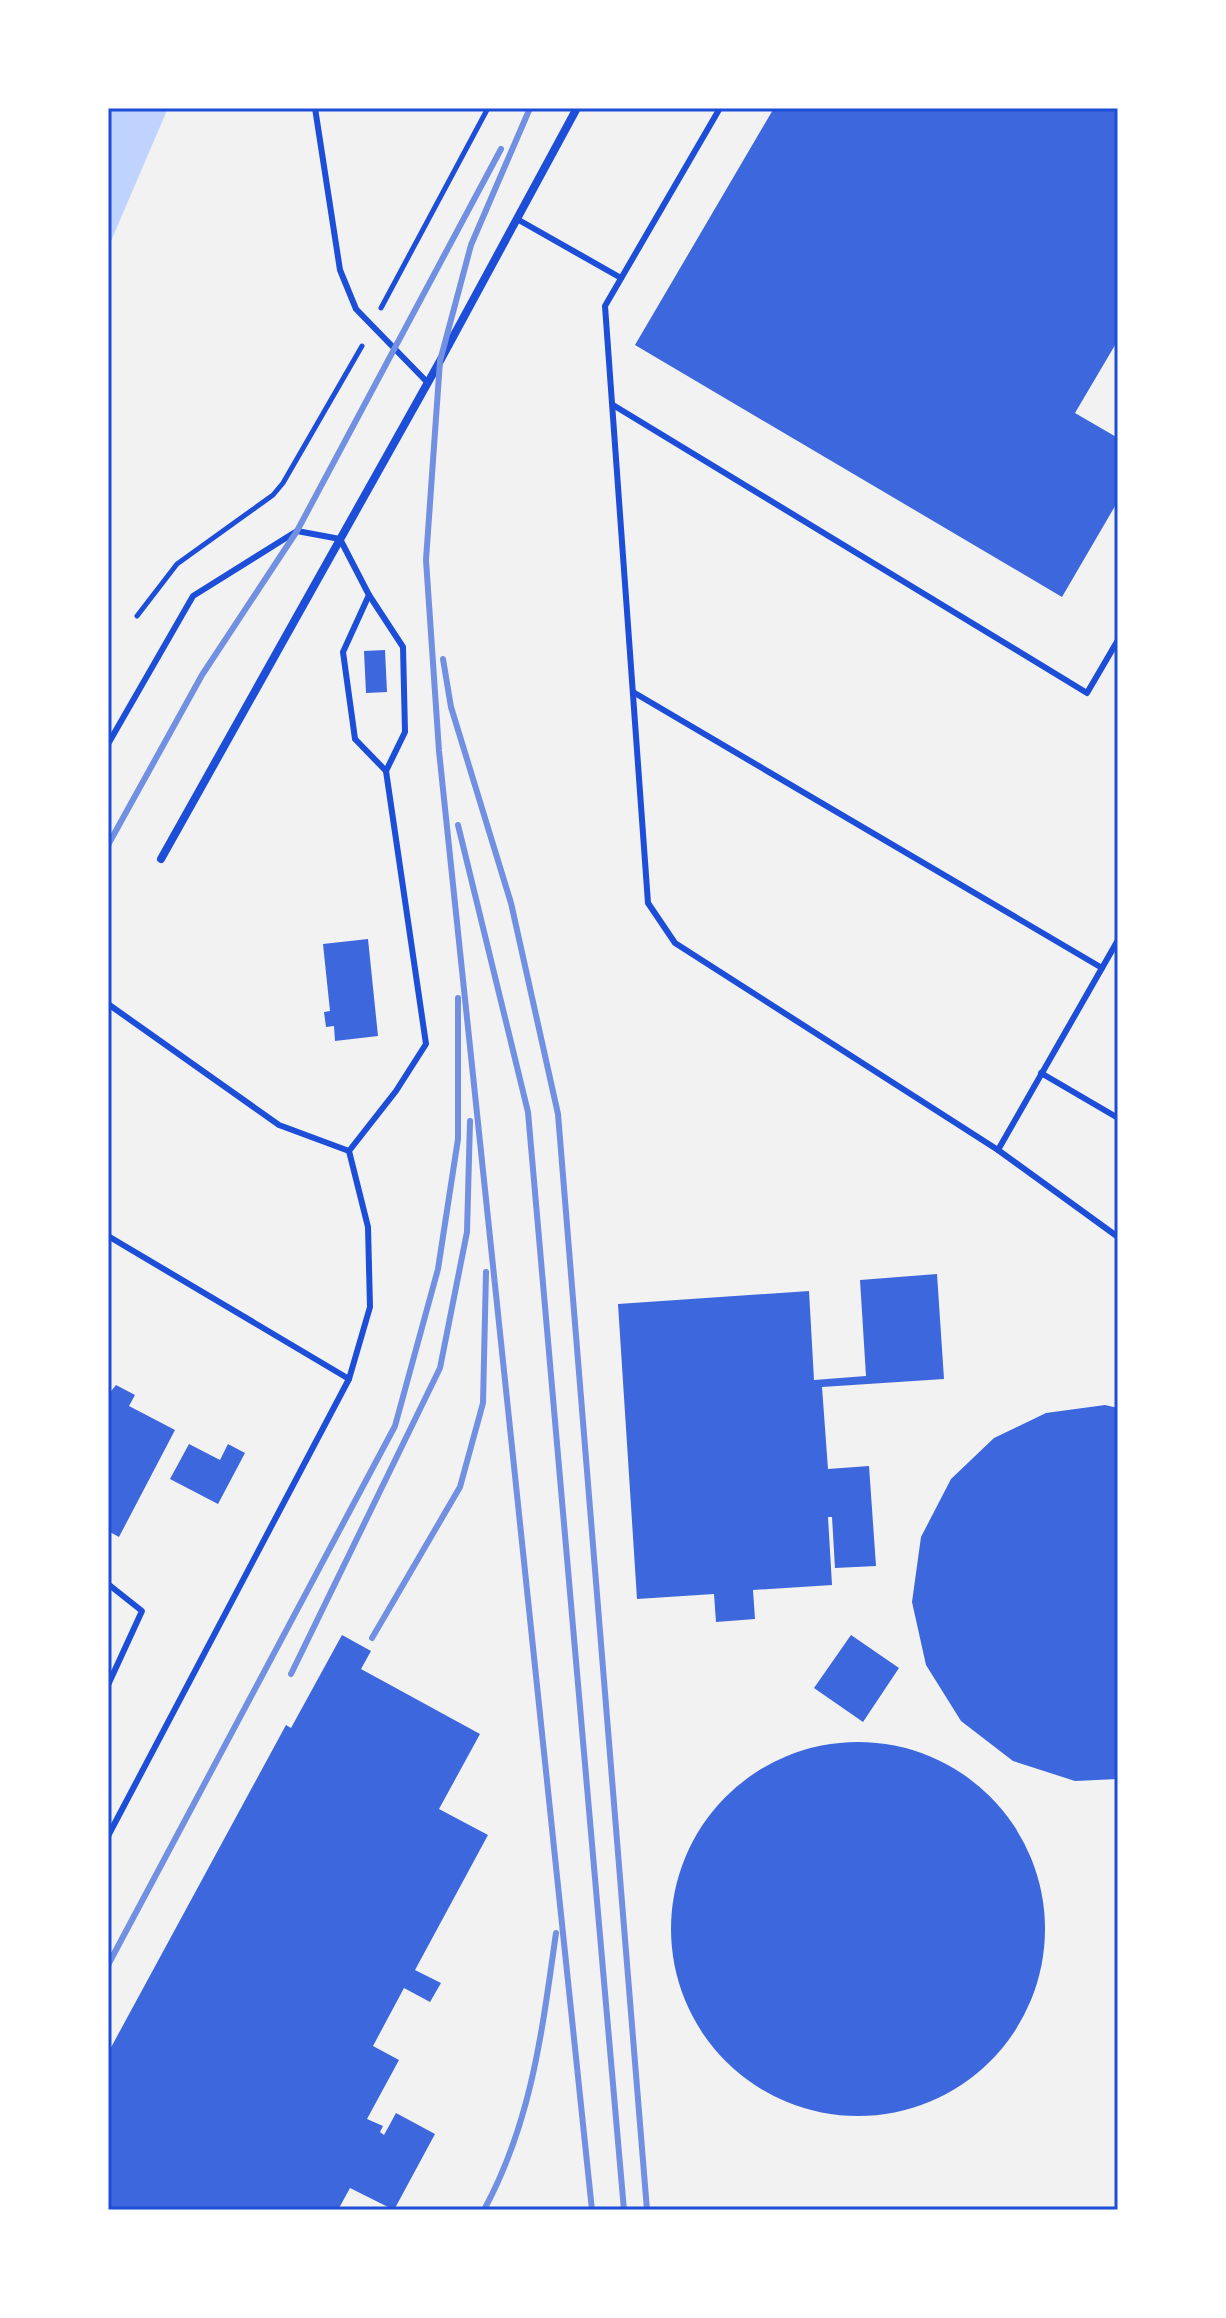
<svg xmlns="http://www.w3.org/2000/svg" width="1226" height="2318" viewBox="0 0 1226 2318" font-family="Overpass,sans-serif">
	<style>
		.water { fill: #bfd3fe }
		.building { fill: #3d67dc }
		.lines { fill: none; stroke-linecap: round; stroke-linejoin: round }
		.path { stroke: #1d4ed8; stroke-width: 5 }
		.service { stroke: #1d4ed8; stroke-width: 6 }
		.minor { stroke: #1d4ed8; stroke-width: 8 }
		.rail { stroke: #7290e2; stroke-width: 6 }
		.neatline { fill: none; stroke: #1d4ed8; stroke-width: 3 }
	</style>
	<rect width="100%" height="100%" fill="#f2f2f2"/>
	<!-- water -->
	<path class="water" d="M108,108H168L108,248Z"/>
	<!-- building -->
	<g class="building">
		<path d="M774,108H1118V340L1075,413L1118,438V501L1062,597L635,345Z"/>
		<path d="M385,650L387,692L366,693L364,651Z"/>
		<path d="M368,939L378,1036L335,1041L334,1026L326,1027L324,1012L330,1011L323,944Z"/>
		<path d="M937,1274L944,1379L822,1387L828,1469L869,1466L876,1566L835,1568L832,1517H828L832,1585L753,1590L755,1619L716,1622L714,1594L637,1599L618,1304L809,1291L814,1380L866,1376L860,1280Z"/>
		<path d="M116,1385L135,1395L129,1406L175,1430L119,1537L108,1531V1395Z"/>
		<path d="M1105,1405L1118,1408V1779L1075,1781L1013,1761L961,1721L926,1665L912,1602L921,1537L951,1479L994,1438L1046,1413Z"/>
		<path d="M189,1444L220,1460L228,1444L245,1453L218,1504L170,1479Z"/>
		<path d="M342,1635L371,1651L361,1669L480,1734L439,1809L488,1835L415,1970L441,1983L430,2002L404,1988L373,2046L399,2060L367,2119L383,2126L380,2132L384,2135L396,2113L435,2134L394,2210L350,2188L338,2210H108V2053L286,1725L291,1728Z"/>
		<path d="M851,1635L899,1668L863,1722L814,1688Z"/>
		<circle cx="858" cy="1929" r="187"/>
	</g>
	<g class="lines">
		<!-- path -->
		<g class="path">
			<path d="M381,308L488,108"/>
			<path d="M137,616L177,564L273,495L283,483L362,346"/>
		</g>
		<!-- service -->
		<g class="service">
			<path d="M315,108L340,270L356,309L428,383"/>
			<path d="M720,108L605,306L648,903L675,943L998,1150L1118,1237"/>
			<path d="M517,219L621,278"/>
			<path d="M613,405L1087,693L1118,640"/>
			<path d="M633,692L1102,968"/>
			<path d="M108,744L193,596L297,531L340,539L369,595L403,647L405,732L386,771"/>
			<path d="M108,1004L279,1125L349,1151"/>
			<path d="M1041,1073L1118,1118"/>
			<path d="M998,1150L1118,940"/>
			<path d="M108,1236L349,1379L370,1307L368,1227L349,1151L396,1091L426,1044L386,771L355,739L343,652L369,595"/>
			<path d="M108,1584L142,1611L108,1685"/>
			<path d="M108,1836L349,1379"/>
		</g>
		<!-- minor -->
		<path class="minor" d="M161,859L440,361L577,108"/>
		<!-- rail -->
		<g class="rail">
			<path d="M530,108L471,245L440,361L426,560L439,751L592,2210"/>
			<path d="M443,659L451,707L511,903L558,1114L647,2210"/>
			<path d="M458,825L528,1112L624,2210"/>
			<path d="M108,845L202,675L297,531L501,149"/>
			<path d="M372,1638L460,1487L483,1403L486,1272"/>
			<path d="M291,1674L440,1368L467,1232L470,1121"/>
			<path d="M108,1965L395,1426L438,1269L458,1139V998"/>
			<path d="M484,2210C532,2121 542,2031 556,1933"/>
		</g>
	</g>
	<!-- border -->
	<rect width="1226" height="2318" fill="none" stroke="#ffffff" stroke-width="220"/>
	<rect x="110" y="110" width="1006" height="2098" class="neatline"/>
</svg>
